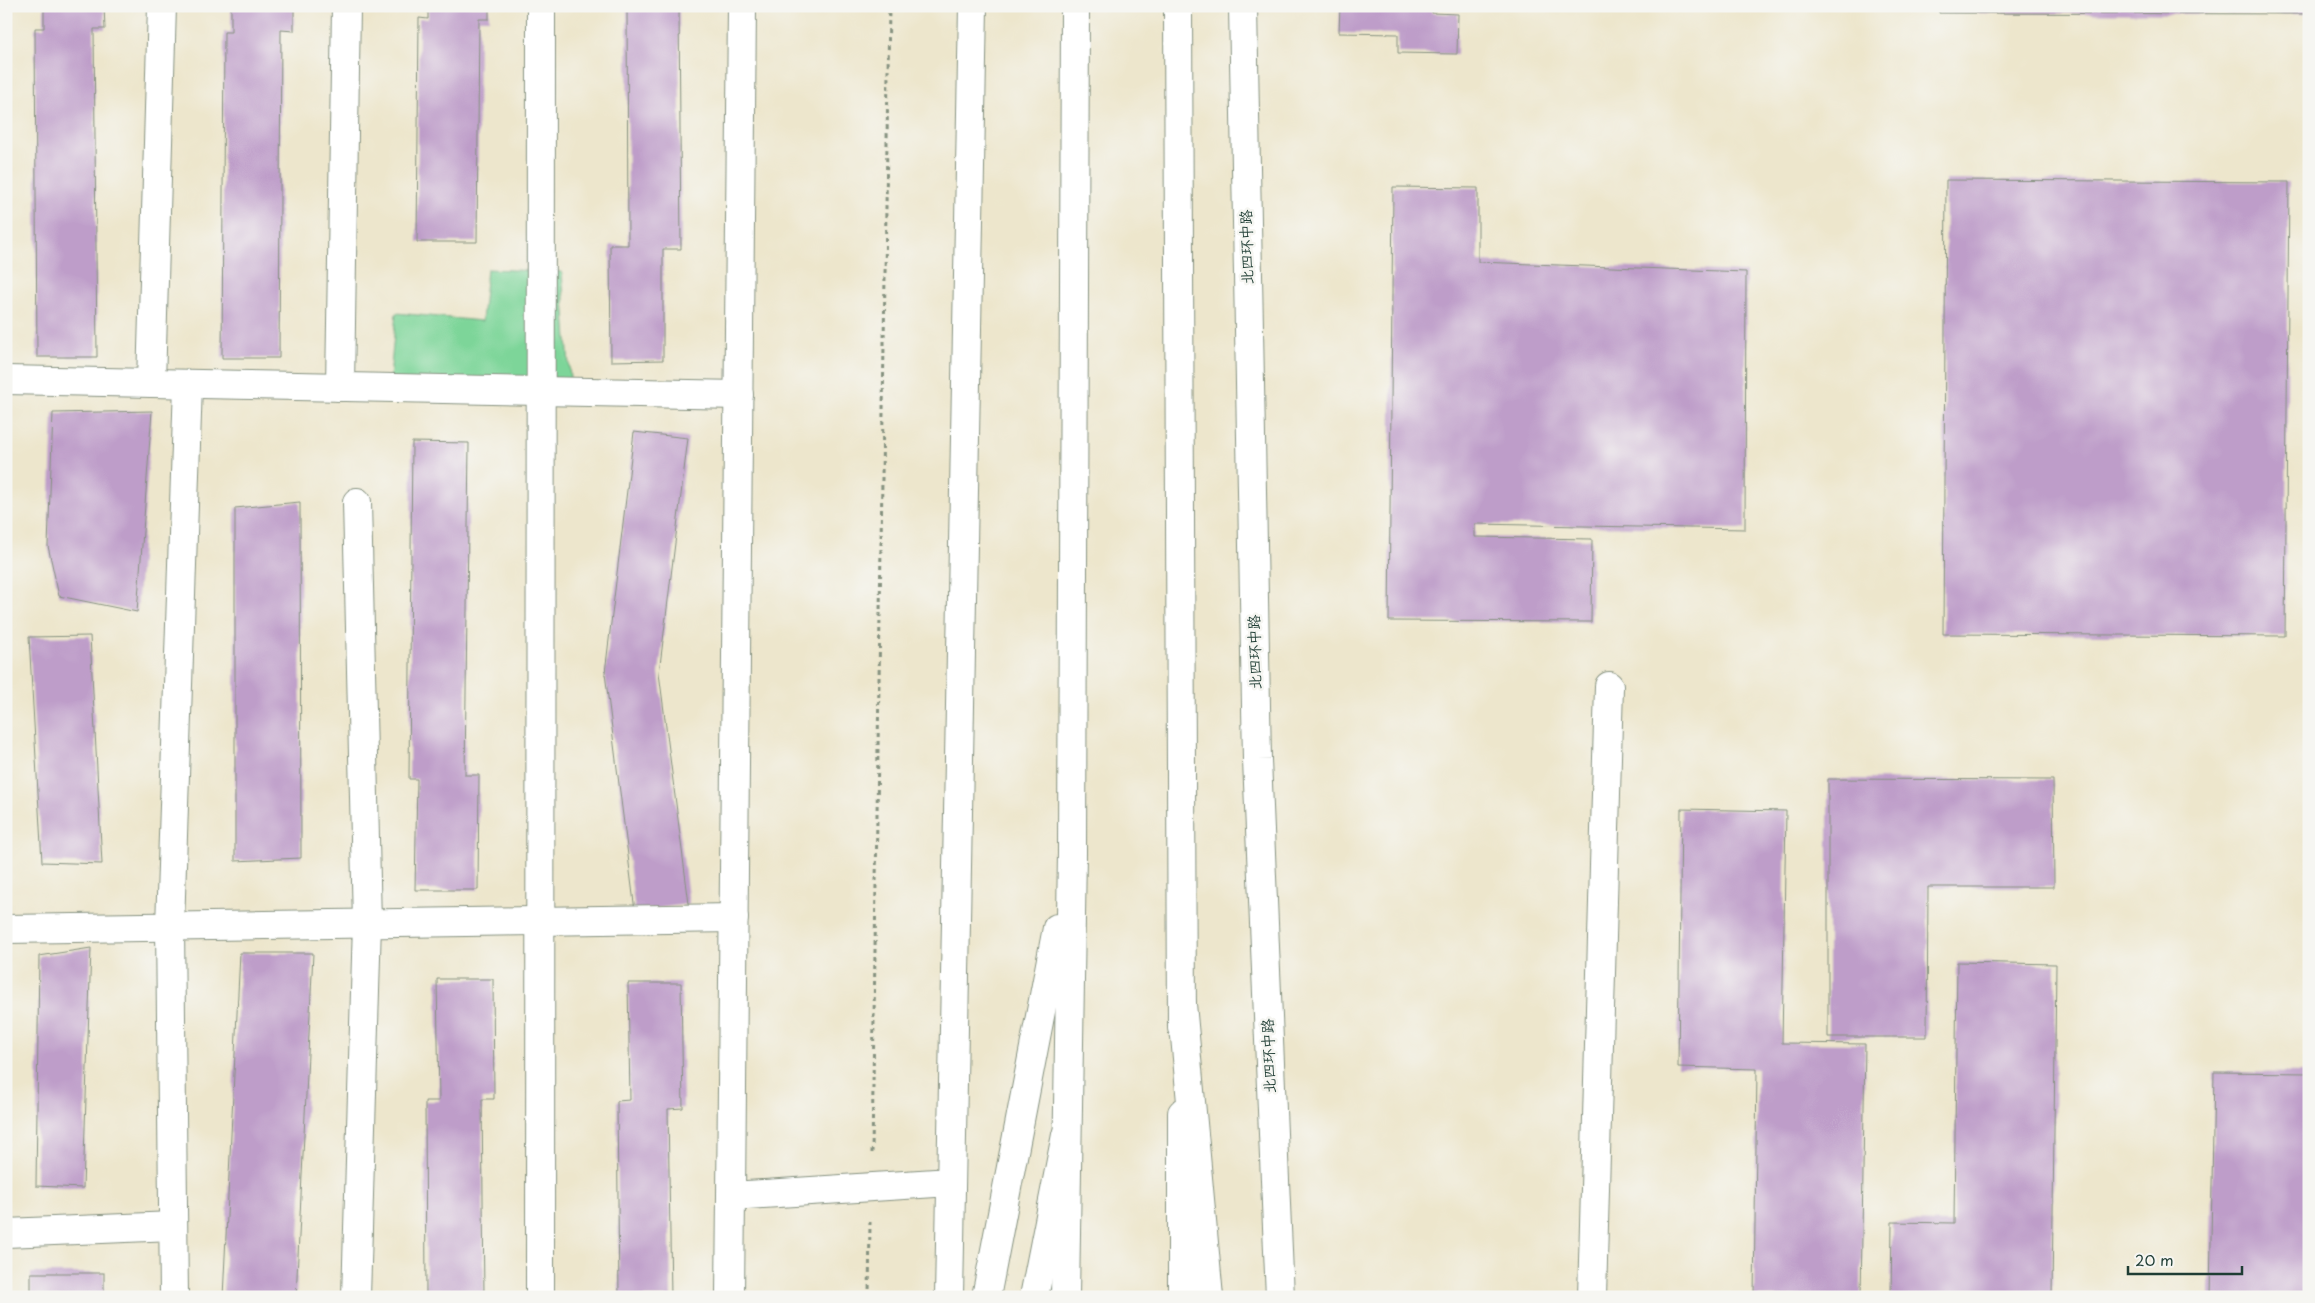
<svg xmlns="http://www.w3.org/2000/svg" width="2315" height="1303" viewBox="0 0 2315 1303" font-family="'Playpen Sans','LXGW WenKai TC',sans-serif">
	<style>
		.green { fill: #7dd599; stroke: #4e8966 }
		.building { fill: #be9dc9 }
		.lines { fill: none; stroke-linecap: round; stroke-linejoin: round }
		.minor-casing { stroke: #869280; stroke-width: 30 }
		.tertiary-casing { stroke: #869280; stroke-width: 30 }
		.trunk-casing { stroke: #869280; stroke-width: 30 }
		.motorway-casing { stroke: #869280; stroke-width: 30 }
		.path { stroke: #869280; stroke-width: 3; stroke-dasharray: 4 4; stroke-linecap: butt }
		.minor { stroke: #fff; stroke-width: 28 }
		.tertiary { stroke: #fff; stroke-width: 28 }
		.trunk { stroke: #fff; stroke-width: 28 }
		.motorway { stroke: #fff; stroke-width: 28 }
		.labels { text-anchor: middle; stroke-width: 5; stroke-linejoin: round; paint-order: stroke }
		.street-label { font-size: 15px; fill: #1f3d34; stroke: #f6f6f2 }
	</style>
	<rect width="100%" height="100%" fill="#f6f6f2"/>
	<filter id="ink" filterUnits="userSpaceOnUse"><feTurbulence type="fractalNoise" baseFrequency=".02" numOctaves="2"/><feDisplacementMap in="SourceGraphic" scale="10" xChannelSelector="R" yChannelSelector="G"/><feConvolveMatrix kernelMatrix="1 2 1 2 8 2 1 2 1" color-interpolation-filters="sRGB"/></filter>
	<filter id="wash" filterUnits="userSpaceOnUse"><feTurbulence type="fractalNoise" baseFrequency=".0096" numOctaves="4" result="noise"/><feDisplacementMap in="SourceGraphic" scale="20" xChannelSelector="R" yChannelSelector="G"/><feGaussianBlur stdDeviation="1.12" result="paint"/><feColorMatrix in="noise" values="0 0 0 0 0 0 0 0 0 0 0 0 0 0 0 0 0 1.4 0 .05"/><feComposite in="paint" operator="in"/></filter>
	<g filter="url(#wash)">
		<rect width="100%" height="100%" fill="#ede6cc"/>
		<!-- green -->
		<path class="green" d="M487,269L562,272L571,392L389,388L396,313L482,321Z"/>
		<g id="blocks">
			<!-- building -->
			<g class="building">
				<path d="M44,6H104L105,29H94L97,357H37L35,28H44Z"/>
				<path d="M231,6H294V31L281,30L279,358H222L224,32H231Z"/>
				<path d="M428,6H489V19H479L477,242H417L419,18L428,19Z"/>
				<path d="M627,6H679L681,249H663V360L611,361L610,245H628Z"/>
				<path d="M1340,6H1433L1432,13L1458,14L1457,54L1398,53V34L1339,33Z"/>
				<path d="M1939,6H2309V14L1939,13Z"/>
				<path d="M1946,180L2289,182L2285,636L1943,634Z"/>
				<path d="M1393,187L1478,188V262L1746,272L1745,529L1475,524V537L1592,539L1591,622L1389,621Z"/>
				<path d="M152,411L137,612L59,596L48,546L53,413Z"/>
				<path d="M634,432L688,438L659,673L689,904L635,911L605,673Z"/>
				<path d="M412,442L469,443L465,775H479L478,890H415L417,779H409Z"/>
				<path d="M300,502L301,858L235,861V508Z"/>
				<path d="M90,636L102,864L42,862L29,637Z"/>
				<path d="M1828,779L2053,780L2054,887H1928L1927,1037H1828Z"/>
				<path d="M1681,809L1786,811L1782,1043L1865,1044L1861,1297H1754L1757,1069L1678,1067Z"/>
				<path d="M91,948L83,1188L36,1186L39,956Z"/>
				<path d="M240,953H313L296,1297H223Z"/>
				<path d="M1957,962L2056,964L2052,1297H1891L1892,1222L1954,1223Z"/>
				<path d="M437,979H493L494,1099H482L484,1297H426L425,1101H439Z"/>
				<path d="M628,983H681L683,1108L668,1109L671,1297H619L617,1101L630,1100Z"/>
				<path d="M2214,1072L2309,1073V1297H2210Z"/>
				<rect x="31" y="1273" width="73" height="24"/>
			</g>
		</g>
	</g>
	<g filter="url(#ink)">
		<use href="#blocks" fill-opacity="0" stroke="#869280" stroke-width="1"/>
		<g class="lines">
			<defs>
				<g id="minor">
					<path d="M6,380L739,395"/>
					<path d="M151,383L162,6"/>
					<path d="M340,387L346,6"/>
					<path d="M6,929L734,918"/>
					<path d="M731,1196L742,6"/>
					<path d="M6,1233L173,1226"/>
					<path d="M174,1297L170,926L188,384"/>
					<path d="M356,1297L367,923L357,502"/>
					<path d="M540,1297L541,6"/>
					<path d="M730,1297L731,1196L951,1182"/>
					<path d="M1592,1297L1609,686"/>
				</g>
				<g id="tertiary">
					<path d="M1243,6L1257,760L1280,1297"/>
					<path d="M949,1297L973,6"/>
				</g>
				<g id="trunk">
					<path d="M1178,6L1182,1028"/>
					<path d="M1182,1113V1297"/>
					<path d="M986,1297L1057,928"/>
					<path d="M1065,1297L1072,853L1075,6"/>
				</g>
				<g id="motorway">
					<path d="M1182,1004L1209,1297"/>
					<path d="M1034,1297L1066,1135"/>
				</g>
			</defs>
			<!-- minor casing -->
			<use href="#minor" class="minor-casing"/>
			<!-- tertiary casing -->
			<use href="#tertiary" class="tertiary-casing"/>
			<!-- trunk casing -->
			<use href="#trunk" class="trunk-casing"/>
			<!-- motorway casing -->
			<use href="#motorway" class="motorway-casing"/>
			<!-- path -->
			<g class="path">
				<path d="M872,1153L889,6"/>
				<path d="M869,1297L870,1222"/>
			</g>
			<!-- minor -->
			<use href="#minor" class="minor"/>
			<!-- tertiary -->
			<use href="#tertiary" class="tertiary"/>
			<!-- trunk -->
			<use href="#trunk" class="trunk"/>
			<!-- motorway -->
			<use href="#motorway" class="motorway"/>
		</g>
	</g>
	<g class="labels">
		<!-- street labels -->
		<g class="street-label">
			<text transform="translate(1247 247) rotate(-91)" y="5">北四环中路</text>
			<text transform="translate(1255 652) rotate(-91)" y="5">北四环中路</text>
			<text transform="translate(1269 1056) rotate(-92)" y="5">北四环中路</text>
		</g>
	</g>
	<!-- margin -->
	<rect width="2315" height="1303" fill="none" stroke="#f6f6f2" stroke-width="25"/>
	<!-- scale -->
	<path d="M2128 1266v8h114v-8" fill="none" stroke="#1f3d34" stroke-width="2.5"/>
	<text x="2135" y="1266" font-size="15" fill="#1f3d34" stroke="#f6f6f2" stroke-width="4" paint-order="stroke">20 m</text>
</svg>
